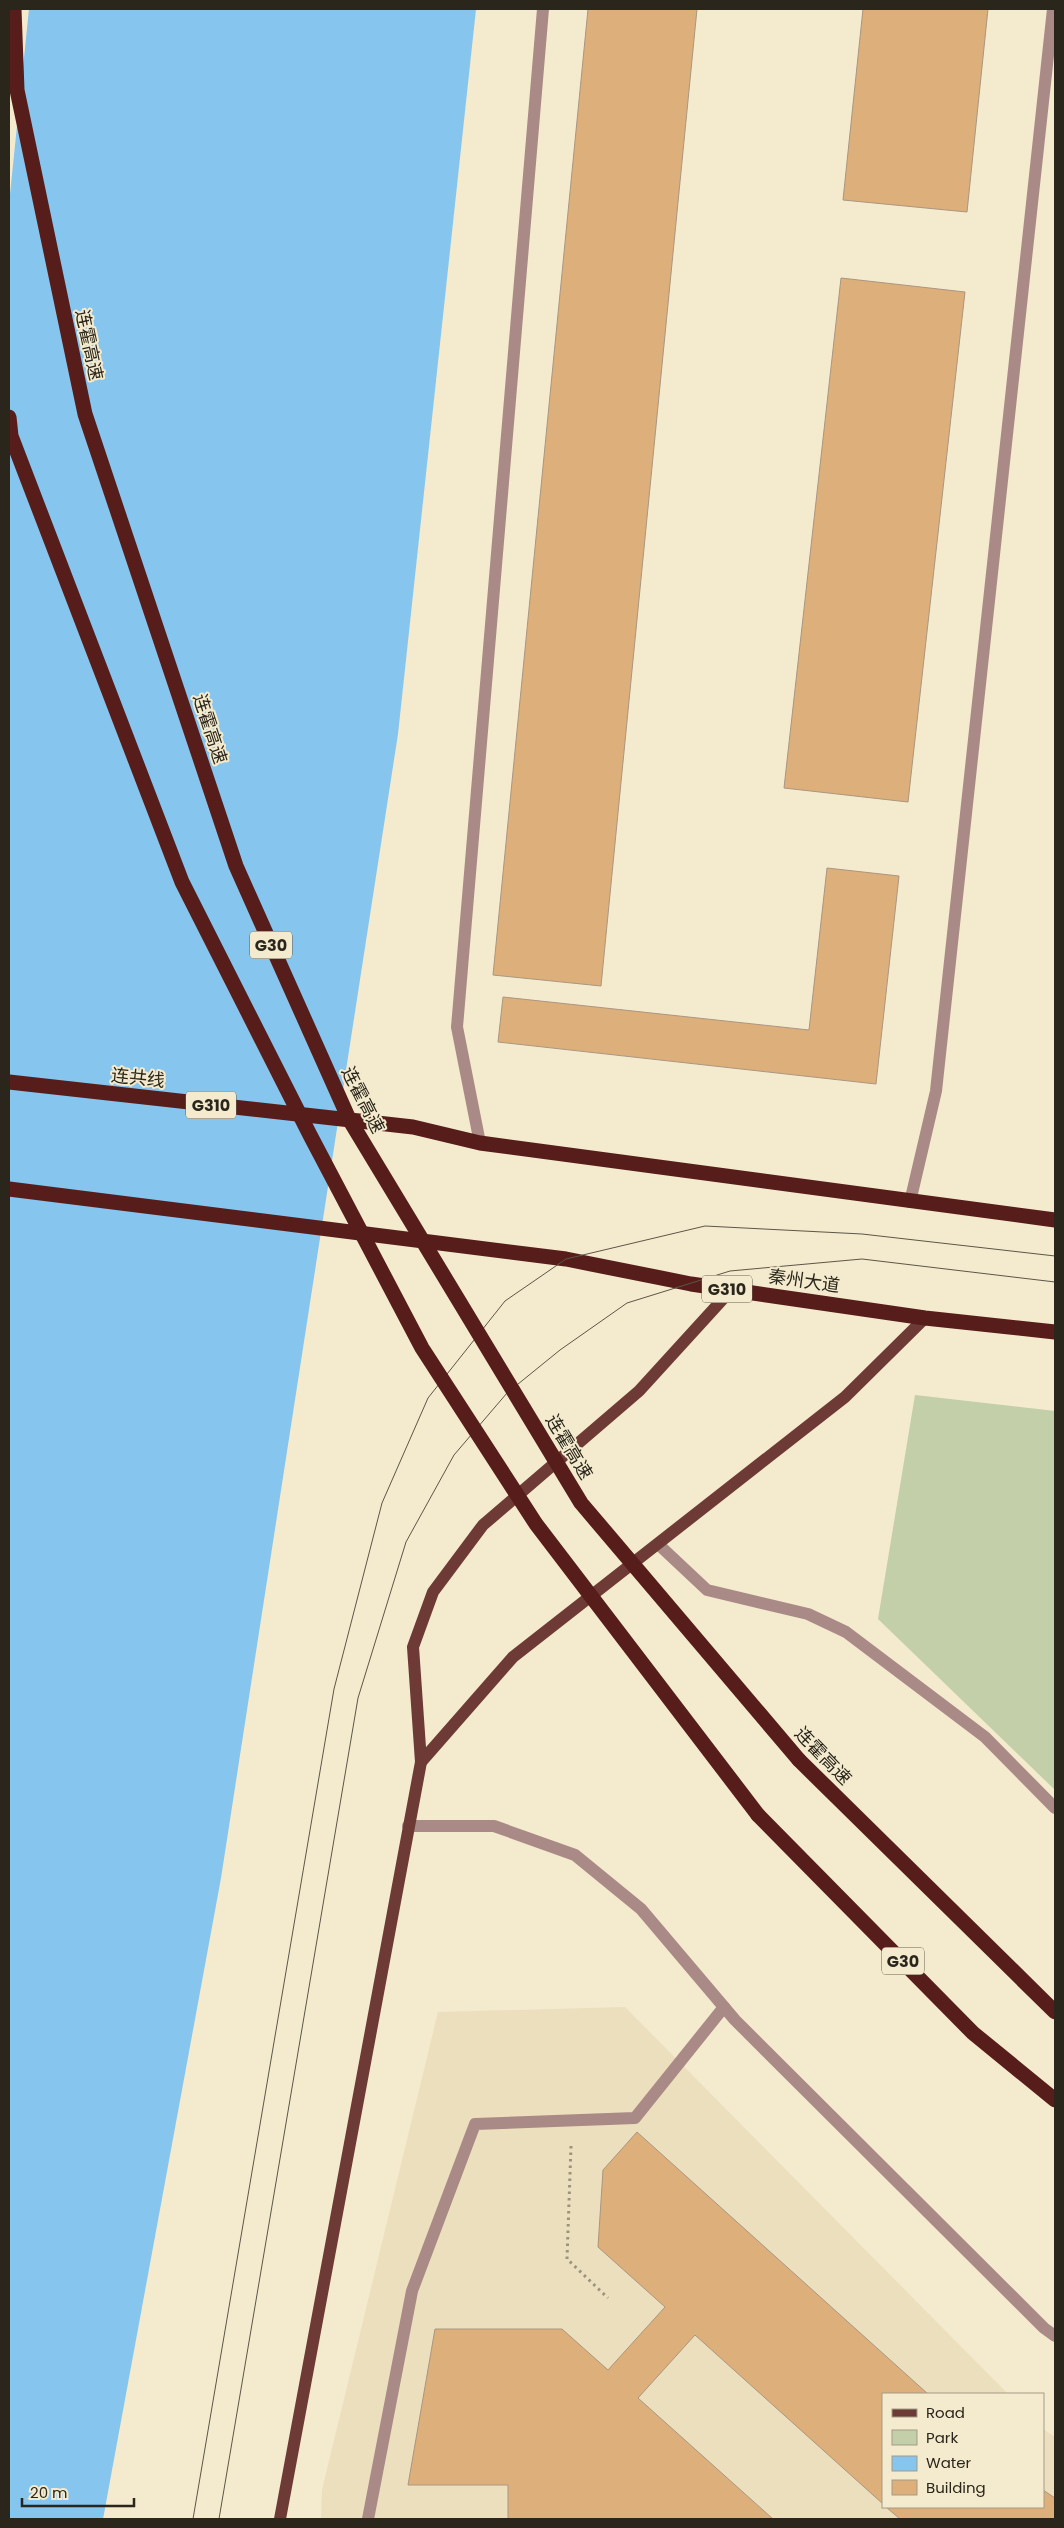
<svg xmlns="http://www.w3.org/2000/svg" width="1064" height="2528" viewBox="0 0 1064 2528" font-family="Poppins,'Noto Sans SC',sans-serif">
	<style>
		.built { fill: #ecdfbd }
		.green { fill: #c2cfa9 }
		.water { fill: #85c5ee }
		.building { fill: #ddaf7b; stroke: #aa9680 }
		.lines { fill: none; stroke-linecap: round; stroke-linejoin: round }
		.path { stroke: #9a937e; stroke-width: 3; stroke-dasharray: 2.5 4; stroke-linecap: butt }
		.minor { stroke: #a98a86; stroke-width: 12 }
		.major { stroke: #6e3a35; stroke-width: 12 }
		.highway { stroke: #571d1a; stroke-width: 15 }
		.tram { stroke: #5c5647; stroke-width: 1 }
		.highway-bridge { stroke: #571d1a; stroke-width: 15 }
		.labels { text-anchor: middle; stroke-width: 4; stroke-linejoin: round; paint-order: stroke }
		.shield { fill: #f4eace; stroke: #676151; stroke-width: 1 }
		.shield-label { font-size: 16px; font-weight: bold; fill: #2a261b }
		.street-label { font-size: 18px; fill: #2a261b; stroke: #f4eace }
	</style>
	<rect width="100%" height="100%" fill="#f4eace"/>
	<!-- built -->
	<path class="built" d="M625,2007L1008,2394H883V2507H1043V2429L1055,2437V2519H321L322,2490L438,2012Z"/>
	<!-- green -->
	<path class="green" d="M915,1395L1055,1411V1790L878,1619Z"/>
	<!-- water -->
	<path class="water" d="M29,9H476L398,734L221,1878L103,2519H9V204Z"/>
	<!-- building -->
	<g class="building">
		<path d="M588,9H697L601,986L493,975Z"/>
		<path d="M863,9H988L967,212L843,200Z"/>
		<path d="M841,278L965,292L908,802L784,788Z"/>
		<path d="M827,868L899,876L876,1084L498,1042L503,997L809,1030Z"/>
		<path d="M637,2132L928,2394H883V2504L695,2335L638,2398L773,2519H508V2485H408L435,2329H562L608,2370L665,2307L598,2247L603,2170Z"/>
		<path d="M1043,2490L1055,2498V2519H900L886,2507H1043Z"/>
	</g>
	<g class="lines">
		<!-- path -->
		<path class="path" d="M571,2146L567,2259L608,2298"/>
		<!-- minor -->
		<g class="minor">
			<path d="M480,1143L457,1027L543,9"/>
			<path d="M910,1202L936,1091L1053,9"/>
			<path d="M658,1544L707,1590L808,1614L846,1632L985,1737L1055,1808"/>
			<path d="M408,1826H494L575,1855L641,1909L735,2020L1044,2328L1055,2336"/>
			<path d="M368,2519L412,2291L475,2124L635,2118L724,2007"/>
		</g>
		<!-- major -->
		<g class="major">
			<path d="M421,1762L513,1657L845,1397L925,1318"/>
			<path d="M280,2519L421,1762L413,1647L433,1592L483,1525L639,1391L732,1289"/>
		</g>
		<!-- highway -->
		<g class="highway">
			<path d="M9,1082L413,1127L480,1143L1055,1220"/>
			<path d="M9,1189L566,1259L691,1284L925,1318L1055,1332"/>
			<path d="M799,1760L1055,2012"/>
			<path d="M758,1815L973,2033L1055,2100"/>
		</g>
		<!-- tram -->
		<g class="tram">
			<path d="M193,2519L334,1689L382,1503L428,1398L505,1301L566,1259L705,1226L862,1234L1055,1256"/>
			<path d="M219,2519L358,1698L406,1542L454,1455L507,1393L560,1350L627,1303L730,1271L862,1259L1055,1282"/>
		</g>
		<!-- highway-bridge -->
		<g class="highway-bridge">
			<path d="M14,9L17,90L85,414L236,866L349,1119L581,1503L799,1760"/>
			<path d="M9,417L11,436L182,882L310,1135L422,1348L536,1524L758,1815"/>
		</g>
	</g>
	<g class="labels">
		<!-- shield labels -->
		<g class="shield">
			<rect x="250" y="931.5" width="42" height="27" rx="4"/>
			<rect x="186" y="1091.5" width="50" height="27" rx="4"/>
			<rect x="702" y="1275.5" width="50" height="27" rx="4"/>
			<rect x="882" y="1947.5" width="42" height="27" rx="4"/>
		</g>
		<g class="shield-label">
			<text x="271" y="951">G30</text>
			<text x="211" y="1111">G310</text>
			<text x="727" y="1295">G310</text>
			<text x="903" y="1967">G30</text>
		</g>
		<!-- street labels -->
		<g class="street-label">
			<text transform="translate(89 345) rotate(78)" y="6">连霍高速</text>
			<text transform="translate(210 729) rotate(72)" y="6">连霍高速</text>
			<text transform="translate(138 1078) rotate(6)" y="6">连共线</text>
			<text transform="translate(363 1100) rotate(63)" y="6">连霍高速</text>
			<text transform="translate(804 1281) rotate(8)" y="6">秦州大道</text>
			<text transform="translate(569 1447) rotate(59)" y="6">连霍高速</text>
			<text transform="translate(823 1756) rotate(46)" y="6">连霍高速</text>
		</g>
	</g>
	<!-- border -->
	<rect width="1064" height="2528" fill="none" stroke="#2a261b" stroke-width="20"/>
	<!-- legend -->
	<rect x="882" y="2393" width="162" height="115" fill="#f4eace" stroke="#a39c86"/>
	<rect x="892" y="2409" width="25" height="8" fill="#6e3a35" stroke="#a39c86"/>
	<text x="926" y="2418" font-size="15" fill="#2a261b">Road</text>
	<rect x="892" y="2430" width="25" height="15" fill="#c2cfa9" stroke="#a39c86"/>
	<text x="926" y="2443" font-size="15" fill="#2a261b">Park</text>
	<rect x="892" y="2456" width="25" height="15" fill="#85c5ee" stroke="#a39c86"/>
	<text x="926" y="2468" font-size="15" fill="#2a261b">Water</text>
	<rect x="892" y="2480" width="25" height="15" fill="#ddaf7b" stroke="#a39c86"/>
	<text x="926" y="2493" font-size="15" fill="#2a261b">Building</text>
	<!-- scale -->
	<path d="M22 2498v8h112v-8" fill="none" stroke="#2a261b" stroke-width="2.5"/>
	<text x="30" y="2498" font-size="15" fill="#2a261b" stroke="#f4eace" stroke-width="4" paint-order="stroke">20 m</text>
</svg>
